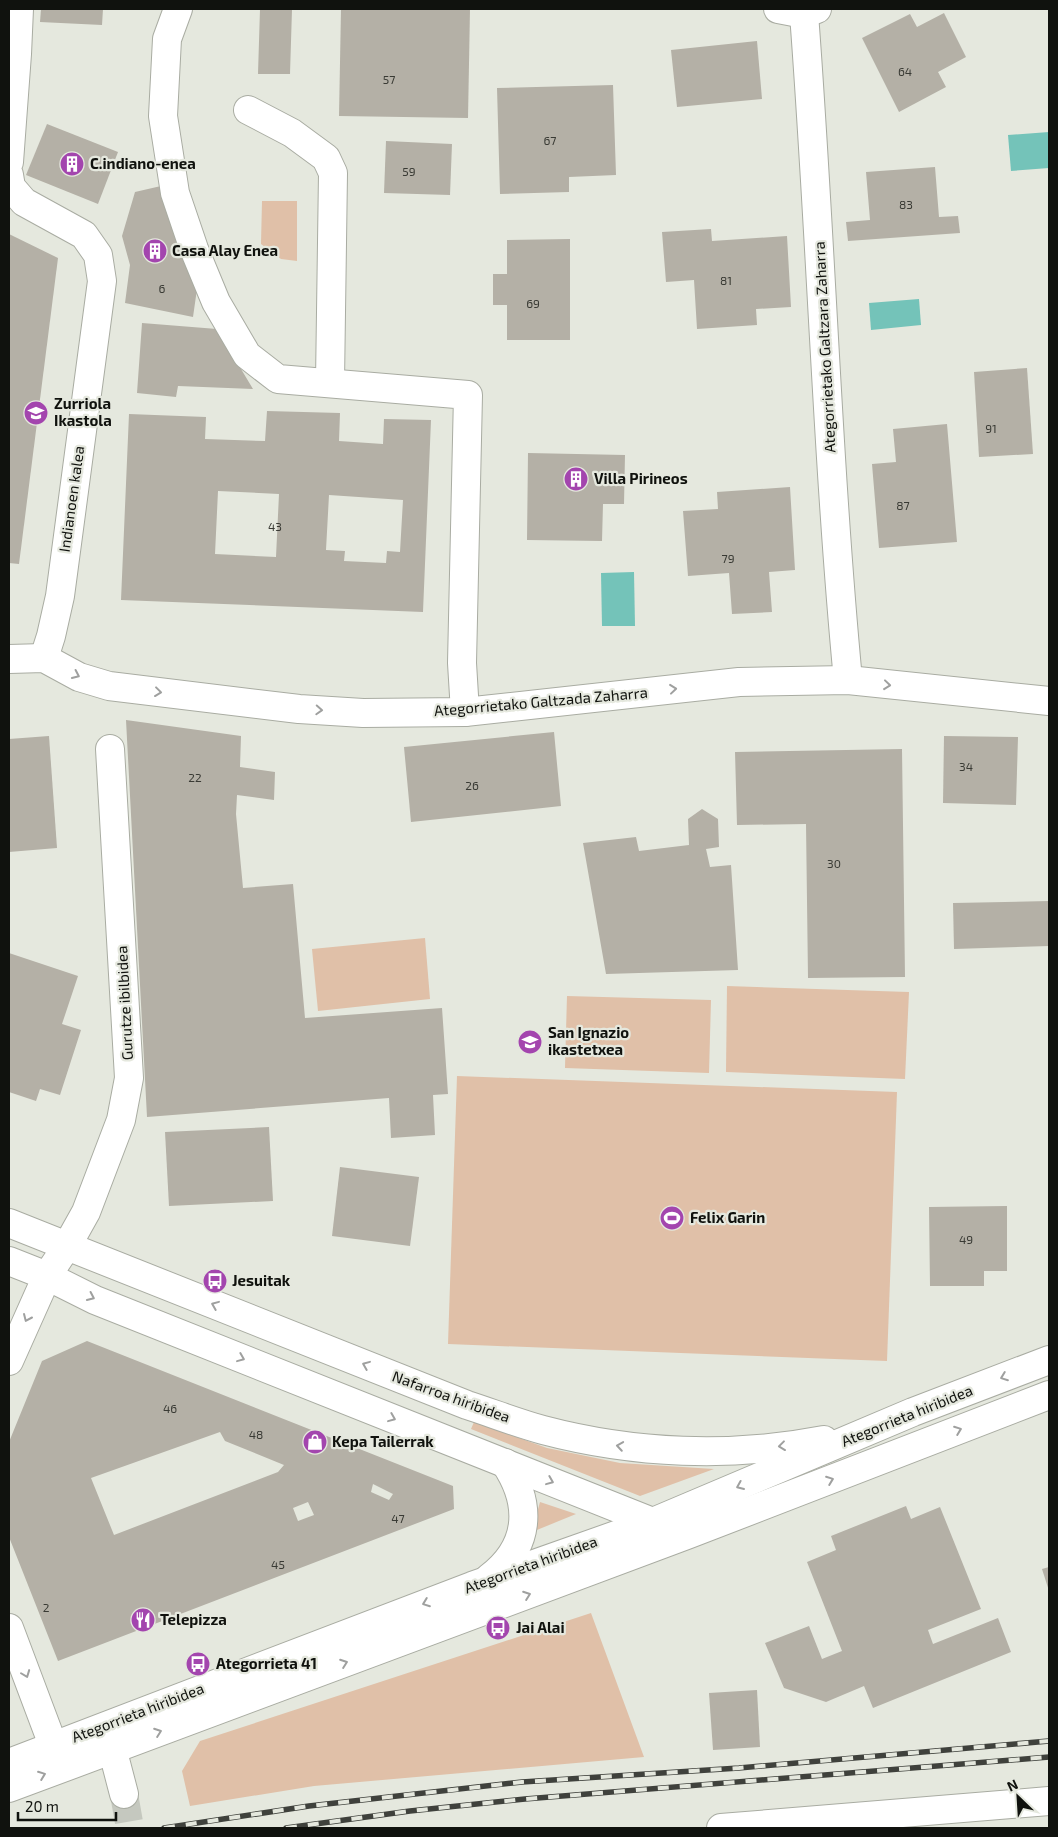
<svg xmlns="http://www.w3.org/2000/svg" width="1058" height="1837" viewBox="0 0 1058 1837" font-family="'Exo 2',sans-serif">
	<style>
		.green { fill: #e0c0a8 }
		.water { fill: #74c3b9 }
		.building { fill: #b4b0a6; fill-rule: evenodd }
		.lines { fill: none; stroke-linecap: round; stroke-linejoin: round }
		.minor-tunnel { stroke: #c5c8bf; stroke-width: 28; stroke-dasharray: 28 14; stroke-linecap: butt }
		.minor-casing { stroke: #a9aca2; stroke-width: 30 }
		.major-casing { stroke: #a9aca2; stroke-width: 30 }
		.minor { stroke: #fff; stroke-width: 28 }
		.major { stroke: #fff; stroke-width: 28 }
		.rail-casing { stroke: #3f413c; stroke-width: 5.5 }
		.rail { stroke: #e5e8de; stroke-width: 4; stroke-dasharray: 11; stroke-linecap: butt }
		.oneway { stroke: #9fa09f }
		.labels { text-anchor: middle; stroke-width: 4.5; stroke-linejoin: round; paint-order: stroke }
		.number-label { font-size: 12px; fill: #393a34 }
		.poi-label { font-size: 15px; font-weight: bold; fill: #10120e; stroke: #e5e8de; text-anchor: start }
		.street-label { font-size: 15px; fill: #10120e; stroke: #e5e8de }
	</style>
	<rect width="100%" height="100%" fill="#e5e8de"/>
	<!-- green -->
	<g class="green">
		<path d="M262,201H297V261L281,259L261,244Z"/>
		<path d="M425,938L430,999L318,1011L312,949Z"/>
		<path d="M727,986L909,992L905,1079L726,1072Z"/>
		<path d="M567,996L711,1000L709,1073L565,1068Z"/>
		<path d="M457,1076L897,1092L887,1361L448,1344Z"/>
		<path d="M474,1422L547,1448L620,1463L714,1469L640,1496L471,1429Z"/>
		<path d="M540,1502L576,1514L532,1532Z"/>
		<path d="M591,1613L644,1757L314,1786L190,1806L182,1771L200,1741Z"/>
	</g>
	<!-- water -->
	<g class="water">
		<path d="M1049,132V168L1011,171L1008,135Z"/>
		<path d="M919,299L921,325L871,330L869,303Z"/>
		<path d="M634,572L635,626H602L601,573Z"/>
	</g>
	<!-- building -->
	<g class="building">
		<path d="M41,9H103L102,25L40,22Z"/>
		<path d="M260,9H292L290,74H258Z"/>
		<path d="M341,9H470L468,118L339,116Z"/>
		<path d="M944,13L966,57L938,72L946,87L899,112L862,38L910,14L917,27Z"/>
		<path d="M757,41L762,99L677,107L671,50Z"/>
		<path d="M613,85L616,175L569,177V192L500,194L497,88Z"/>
		<path d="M47,124L118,152L98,204L26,175Z"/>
		<path d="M386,141L452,144L450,195L384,193Z"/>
		<path d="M935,167L939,217L958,216L960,233L848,241L846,222L870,220L866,172Z"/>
		<path d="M161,186L197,289L193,317L125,303L130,265L122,236L135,192Z"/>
		<path d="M711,229L712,241L787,236L791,307L756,309L757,325L697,329L694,280L666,282L662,232Z"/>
		<path d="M9,234L58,258L19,564L9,563Z"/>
		<path d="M570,239V340H507V305H493V274H507V240Z"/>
		<path d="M142,323L217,329L253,389L178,386L176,397L137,393Z"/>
		<path d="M1027,368L1033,454L979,457L974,372Z"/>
		<path d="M267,411L340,413L339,441L383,444L384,419L431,420L423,612L121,600L129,414L206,417L205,439L265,441ZM218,491L279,494L276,557L215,554ZM329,495L403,500L400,552L387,551L386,563L344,561L345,551L326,550Z"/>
		<path d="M947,424L957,542L879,548L872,464L896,462L893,429Z"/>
		<path d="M528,453L625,455L624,504H603L602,541L527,540Z"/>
		<path d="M790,487L795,570L769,572L772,612L732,614L729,573L688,576L683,511L718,509L717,492Z"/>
		<path d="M126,720L241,736L240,767L275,772L274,800L237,795L236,814L243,888L293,884L305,1018L442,1008L448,1094L433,1095L435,1135L391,1138L389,1098L147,1117Z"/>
		<path d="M554,732L561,806L411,822L404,747Z"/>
		<path d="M49,736L57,848L9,852V739Z"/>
		<path d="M944,736L1018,737L1016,805L943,803Z"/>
		<path d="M902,749L905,977L808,978L806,824L737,825L735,752Z"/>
		<path d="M702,809L718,819L719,847L706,849L710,867L731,865L738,970L606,974L583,843L636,837L639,851L689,845L688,819Z"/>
		<path d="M1049,901V946L954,949L953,903Z"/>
		<path d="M9,953L78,976L62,1024L81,1030L60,1095L40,1089L36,1101L9,1092Z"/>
		<path d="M269,1127L273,1201L169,1206L165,1132Z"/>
		<path d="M340,1167L419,1177L410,1246L332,1236Z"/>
		<path d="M1007,1206V1271H984V1286H930L929,1207Z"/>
		<path d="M87,1341L453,1486L454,1509L58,1661L9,1537V1442L42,1361ZM220,1432L225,1441L284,1465L278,1472L114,1535L91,1478ZM373,1484L393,1494L389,1500L371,1492ZM308,1502L314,1515L298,1521L293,1508Z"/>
		<path d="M906,1506L911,1519L940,1507L981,1609L928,1630L933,1644L998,1618L1011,1652L873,1708L864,1686L826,1702L784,1688L765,1643L809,1626L822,1659L842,1651L807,1562L836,1550L831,1536Z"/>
		<path d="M1049,1567V1591L1042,1569Z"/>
		<path d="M757,1690L760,1747L713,1750L709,1693Z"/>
	</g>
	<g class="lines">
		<!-- minor-tunnel -->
		<path class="minor-tunnel" d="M124,1794L130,1828"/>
		<defs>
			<g id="minor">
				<path d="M178,9L167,39L163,116L175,193L194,249L216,302L247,355L278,379L468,395L462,663L465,712"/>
				<path d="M778,9L804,14L817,9"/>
				<path d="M804,14C821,236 827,459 848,680"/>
				<path d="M248,110L292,133L326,158L333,173L330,382"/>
				<path d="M9,162L17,54L19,9"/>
				<path d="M9,175L11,187L24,202L84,235L98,255L102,281L60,596L51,636L44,658"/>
				<path d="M9,659L44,658L79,677L109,686L299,709L363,713L465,712L739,682L848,680L1049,701"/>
				<path d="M9,1361L47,1276L67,1246L86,1212L121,1120L129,1078L110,749"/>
				<path d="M9,1628L53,1745L72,1760"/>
				<path d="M94,1733L112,1748L124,1794"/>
				<path d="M721,1828L1049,1801"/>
			</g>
			<g id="major">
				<path d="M9,1223L467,1405C492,1413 517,1423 543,1430C634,1454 731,1458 824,1440"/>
				<path d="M9,1261L47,1276L95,1300L660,1525"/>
				<path d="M489,1578C530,1547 533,1505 505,1463"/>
				<path d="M9,1763L472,1586L653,1522L913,1412L1049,1360"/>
				<path d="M9,1788L687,1535L1049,1395"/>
			</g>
		</defs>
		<!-- minor casing -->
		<use href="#minor" class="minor-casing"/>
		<!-- major casing -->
		<use href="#major" class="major-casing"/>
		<!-- minor -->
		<use href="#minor" class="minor"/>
		<!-- major -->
		<use href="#major" class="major"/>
		<defs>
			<g id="rail">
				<path d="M164,1828L309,1806L522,1782L739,1768L1049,1741"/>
				<path d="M286,1828L410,1811L525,1799L1049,1757"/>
			</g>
		</defs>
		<!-- rail casing -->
		<use href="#rail" class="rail-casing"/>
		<!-- rail -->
		<use href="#rail" class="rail"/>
	</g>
	<!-- one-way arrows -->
	<defs><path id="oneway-chevron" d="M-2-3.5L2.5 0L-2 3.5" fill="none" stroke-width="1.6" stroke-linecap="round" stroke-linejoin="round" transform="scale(1.25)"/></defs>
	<g class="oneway">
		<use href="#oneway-chevron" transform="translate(76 675) rotate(25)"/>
		<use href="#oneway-chevron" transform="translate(887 685) rotate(6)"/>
		<use href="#oneway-chevron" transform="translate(673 689) rotate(-6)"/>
		<use href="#oneway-chevron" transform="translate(158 692) rotate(7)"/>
		<use href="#oneway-chevron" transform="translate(319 710) rotate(3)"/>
		<use href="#oneway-chevron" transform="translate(91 1297) rotate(25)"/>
		<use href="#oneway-chevron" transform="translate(215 1305) rotate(-158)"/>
		<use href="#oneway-chevron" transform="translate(27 1318) rotate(114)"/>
		<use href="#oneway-chevron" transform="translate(241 1358) rotate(22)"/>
		<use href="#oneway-chevron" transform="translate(366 1365) rotate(-158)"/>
		<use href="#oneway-chevron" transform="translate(1004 1377) rotate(159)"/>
		<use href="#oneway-chevron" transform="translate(392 1418) rotate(22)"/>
		<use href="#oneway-chevron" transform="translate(958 1430) rotate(-21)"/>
		<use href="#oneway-chevron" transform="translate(620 1446) rotate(-171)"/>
		<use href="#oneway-chevron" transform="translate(782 1446) rotate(173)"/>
		<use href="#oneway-chevron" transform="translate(830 1480) rotate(-21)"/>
		<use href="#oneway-chevron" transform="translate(550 1481) rotate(22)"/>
		<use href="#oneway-chevron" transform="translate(740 1486) rotate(157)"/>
		<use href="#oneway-chevron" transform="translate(527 1595) rotate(-20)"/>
		<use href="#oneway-chevron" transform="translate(426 1603) rotate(159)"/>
		<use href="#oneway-chevron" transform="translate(344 1663) rotate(-20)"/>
		<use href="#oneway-chevron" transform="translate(26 1674) rotate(69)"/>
		<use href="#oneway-chevron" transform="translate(158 1732) rotate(-20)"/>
		<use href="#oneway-chevron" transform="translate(42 1775) rotate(-21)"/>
	</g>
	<!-- icons -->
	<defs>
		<symbol id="building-disc" viewBox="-11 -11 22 22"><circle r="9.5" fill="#a345ae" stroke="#e5e8de"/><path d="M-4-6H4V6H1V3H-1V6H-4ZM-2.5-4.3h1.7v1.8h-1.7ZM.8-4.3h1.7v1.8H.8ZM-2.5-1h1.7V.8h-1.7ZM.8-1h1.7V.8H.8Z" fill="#fff"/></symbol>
		<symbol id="school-disc" viewBox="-11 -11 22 22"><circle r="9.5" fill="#a345ae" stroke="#e5e8de"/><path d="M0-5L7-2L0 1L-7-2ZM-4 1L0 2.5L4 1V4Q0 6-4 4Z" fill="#fff"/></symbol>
		<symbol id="stadium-disc" viewBox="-11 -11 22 22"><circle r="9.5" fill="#a345ae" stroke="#e5e8de"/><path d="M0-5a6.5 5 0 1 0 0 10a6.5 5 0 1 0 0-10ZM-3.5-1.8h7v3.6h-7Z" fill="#fff"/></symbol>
		<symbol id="bus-disc" viewBox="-11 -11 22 22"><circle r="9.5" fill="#a345ae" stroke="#e5e8de"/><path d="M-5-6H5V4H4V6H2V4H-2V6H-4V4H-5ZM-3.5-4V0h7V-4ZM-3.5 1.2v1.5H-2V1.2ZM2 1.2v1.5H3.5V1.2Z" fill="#fff"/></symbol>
		<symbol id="shop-disc" viewBox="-11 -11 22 22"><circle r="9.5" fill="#a345ae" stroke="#e5e8de"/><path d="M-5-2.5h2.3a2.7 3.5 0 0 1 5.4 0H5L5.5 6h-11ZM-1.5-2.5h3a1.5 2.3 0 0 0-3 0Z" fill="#fff"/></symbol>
		<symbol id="restaurant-disc" viewBox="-11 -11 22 22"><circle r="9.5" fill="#a345ae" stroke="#e5e8de"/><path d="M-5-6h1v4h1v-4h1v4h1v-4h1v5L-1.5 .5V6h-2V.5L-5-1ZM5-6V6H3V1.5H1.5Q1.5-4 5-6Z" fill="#fff"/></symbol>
	</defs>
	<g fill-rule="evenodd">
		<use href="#building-disc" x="58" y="150" width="28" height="28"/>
		<use href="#building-disc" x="141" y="237" width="28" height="28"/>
		<use href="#school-disc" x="22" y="399" width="28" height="28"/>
		<use href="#building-disc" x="562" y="465" width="28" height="28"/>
		<use href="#school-disc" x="516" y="1028" width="28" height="28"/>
		<use href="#stadium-disc" x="658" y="1204" width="28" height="28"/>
		<use href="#bus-disc" x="201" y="1267" width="28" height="28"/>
		<use href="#shop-disc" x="301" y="1428" width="28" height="28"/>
		<use href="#restaurant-disc" x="129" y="1606" width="28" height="28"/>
		<use href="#bus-disc" x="484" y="1614" width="28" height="28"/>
		<use href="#bus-disc" x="184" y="1650" width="28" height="28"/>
	</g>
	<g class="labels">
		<!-- number labels -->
		<g class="number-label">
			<text x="905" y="76">64</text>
			<text x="389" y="84">57</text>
			<text x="550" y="145">67</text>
			<text x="409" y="176">59</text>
			<text x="906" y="209">83</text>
			<text x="726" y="285">81</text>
			<text x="162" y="293">6</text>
			<text x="533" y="308">69</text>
			<text x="991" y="433">91</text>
			<text x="903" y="510">87</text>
			<text x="275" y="531">43</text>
			<text x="728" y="563">79</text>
			<text x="966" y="771">34</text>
			<text x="195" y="782">22</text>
			<text x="472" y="790">26</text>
			<text x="834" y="868">30</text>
			<text x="966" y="1244">49</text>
			<text x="170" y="1413">46</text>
			<text x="256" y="1439">48</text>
			<text x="398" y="1523">47</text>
			<text x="278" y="1569">45</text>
			<text x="46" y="1612">2</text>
		</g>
		<!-- poi labels -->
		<g class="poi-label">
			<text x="90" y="169">C.indiano-enea</text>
			<text x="172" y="256">Casa Alay Enea</text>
			<text x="54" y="409">Zurriola<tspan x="54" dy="17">Ikastola</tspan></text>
			<text x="594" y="484">Villa Pirineos</text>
			<text x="548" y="1038">San Ignazio<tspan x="548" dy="17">ikastetxea</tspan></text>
			<text x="690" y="1223">Felix Garin</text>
			<text x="232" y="1286">Jesuitak</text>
			<text x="332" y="1447">Kepa Tailerrak</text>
			<text x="160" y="1625">Telepizza</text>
			<text x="516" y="1633">Jai Alai</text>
			<text x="216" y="1669">Ategorrieta 41</text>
		</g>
		<!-- street labels -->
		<g class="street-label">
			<text transform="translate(825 347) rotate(-93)" y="5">Ategorrietako Galtzara Zaharra</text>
			<text transform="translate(72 499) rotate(-82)" y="5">Indianoen kalea</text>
			<text transform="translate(541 702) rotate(-5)" y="5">Ategorrietako Galtzada Zaharra</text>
			<text transform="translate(125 1003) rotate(-93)" y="5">Gurutze ibilbidea</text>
			<text transform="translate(451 1397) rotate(20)" y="5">Nafarroa hiribidea</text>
			<text transform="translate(907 1416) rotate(-22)" y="5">Ategorrieta hiribidea</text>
			<text transform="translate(531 1565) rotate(-20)" y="5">Ategorrieta hiribidea</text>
			<text transform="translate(138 1713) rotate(-21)" y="5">Ategorrieta hiribidea</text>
		</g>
	</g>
	<!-- border -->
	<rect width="1058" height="1837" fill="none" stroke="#10120e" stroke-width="20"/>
	<!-- north arrow -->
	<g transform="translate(1018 1797) rotate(335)" stroke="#e5e8de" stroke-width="4" paint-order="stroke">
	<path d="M0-4L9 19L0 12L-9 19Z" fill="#10120e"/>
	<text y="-8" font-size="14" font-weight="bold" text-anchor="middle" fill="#10120e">N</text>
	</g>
	<!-- scale -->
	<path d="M18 1812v8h98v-8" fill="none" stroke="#10120e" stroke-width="2.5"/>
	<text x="25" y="1812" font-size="15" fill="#10120e" stroke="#e5e8de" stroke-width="4" paint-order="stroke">20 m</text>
</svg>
